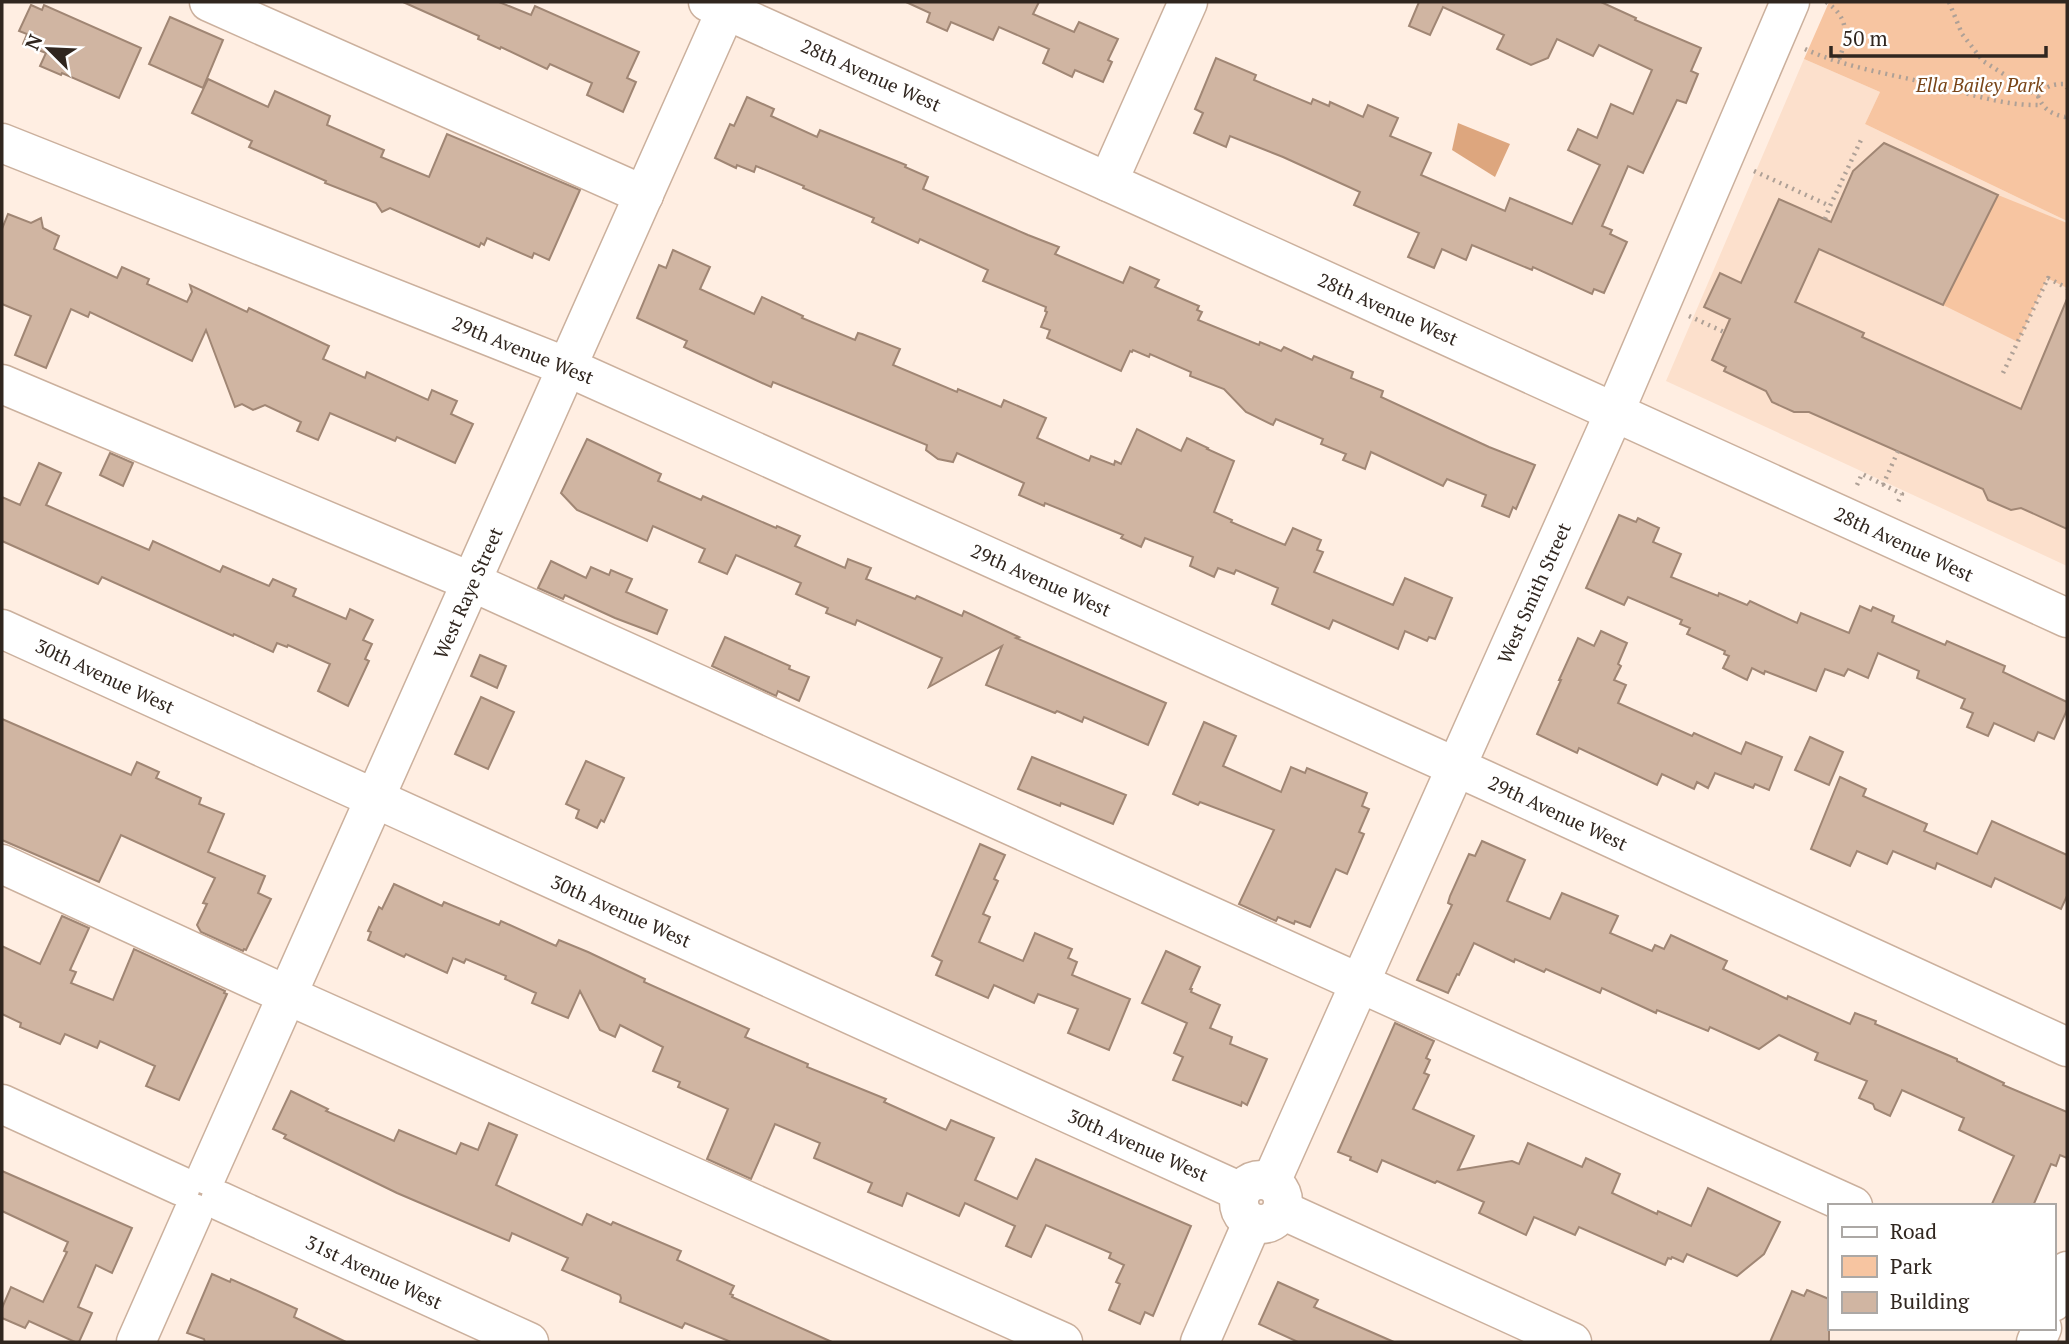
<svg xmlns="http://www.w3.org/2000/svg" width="2069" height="1344" viewBox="0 0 2069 1344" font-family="'PT Serif',serif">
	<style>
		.built { fill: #fce0cc }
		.green { fill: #f7c5a1 }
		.water { fill: #dda67e }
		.building { fill: #d0b5a2; stroke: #a08674; stroke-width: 2 }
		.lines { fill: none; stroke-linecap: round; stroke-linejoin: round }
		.minor-casing { stroke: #cbb09d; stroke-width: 41 }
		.path { stroke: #aea096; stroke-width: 4.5; stroke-dasharray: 2 5; stroke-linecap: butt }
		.minor { stroke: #fff; stroke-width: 38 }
		.labels { text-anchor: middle; stroke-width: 5; stroke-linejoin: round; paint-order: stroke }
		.street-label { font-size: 19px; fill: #30261f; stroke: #fff }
		.park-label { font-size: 19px; font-style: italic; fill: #794518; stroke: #fff }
	</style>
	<rect width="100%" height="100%" fill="#ffeee2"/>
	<!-- built -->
	<path class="built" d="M1804,59L1880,92L1865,124L2067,221V566L1666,381Z"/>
	<!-- green -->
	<g class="green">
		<path d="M1829,2H2067V221L1865,124L1880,92L1804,59Z"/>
		<path d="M1998,195L2067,223V288L2047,278L2018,342L1943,305Z"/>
	</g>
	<!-- water -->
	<path class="water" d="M1458,123L1510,144L1495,177L1452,150Z"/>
	<!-- building -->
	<g class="building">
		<path d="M403,2H499L531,15L535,6L639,52L627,78L636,82L623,112L587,95L592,83L550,64L547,69L501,47L500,49L478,39L479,36Z"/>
		<path d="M906,2H1039L1033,14L1074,32L1079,22L1118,39L1108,60L1112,62L1103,82L1075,70L1072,77L1043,63L1049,49L999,27L993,40L951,22L947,31L927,22L930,13Z"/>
		<path d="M1419,2H1601L1636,18L1635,20L1701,48L1691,71L1698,74L1686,103L1677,100L1643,173L1628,166L1602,226L1612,230L1610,234L1627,242L1604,293L1594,289L1592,294L1533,267L1532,270L1472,245L1466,260L1442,249L1434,268L1408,257L1419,233L1354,205L1360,192L1283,157L1230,136L1226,147L1194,133L1203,113L1195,109L1216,58L1256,75L1254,80L1311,104L1313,99L1329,106L1330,102L1363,117L1368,105L1398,118L1390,136L1431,153L1421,175L1505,211L1510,198L1572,224L1600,165L1568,150L1578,129L1597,138L1611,104L1633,114L1652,70L1599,45L1593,56L1557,39L1548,58L1531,65L1497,49L1504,35L1443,7L1430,35L1409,26Z"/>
		<path d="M31,5L42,10L44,5L141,48L119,98L62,73L61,75L40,66L46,53L23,44L27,34L19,31Z"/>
		<path d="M170,17L223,40L203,88L149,64Z"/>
		<path d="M208,79L268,107L275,91L330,116L327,125L384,150L381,157L429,177L447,134L580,190L549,260L534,253L532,258L487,238L484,245L481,243L479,247L390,208L382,212L376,203L325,183L326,181L249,147L252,141L192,113Z"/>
		<path d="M747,97L774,109L771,116L817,137L820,130L906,165L905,167L928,177L923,189L1028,235L1059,247L1055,254L1123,283L1130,267L1159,280L1155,287L1199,306L1197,310L1202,312L1198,320L1259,345L1260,342L1281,351L1284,347L1312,360L1314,356L1353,372L1351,378L1383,391L1381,397L1489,447L1535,465L1516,509L1513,507L1509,517L1482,506L1486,495L1447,479L1443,486L1371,452L1365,469L1343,460L1346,454L1321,444L1323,439L1276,419L1273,425L1246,412L1224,389L1190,376L1191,372L1150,354L1149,357L1133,350L1132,352L1130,351L1121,371L1047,338L1050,330L1041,327L1047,312L1045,311L1046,307L983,281L988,270L920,239L918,243L872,222L874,218L803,188L804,186L756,166L754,172L737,165L736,168L715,158L730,124L734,126Z"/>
		<path d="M1884,143L1998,195L1943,305L1819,249L1795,302L1864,333L1862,337L2021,409L2067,299V529L2021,508L2011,510L1988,500L1983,489L1809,412H1794L1772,402L1766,391L1724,371L1726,367L1712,360L1730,319L1704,307L1720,273L1741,283L1779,199L1831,222L1853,171Z"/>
		<path d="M8,214L31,223L41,218L43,228L59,236L54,249L117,278L122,267L149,279L147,284L187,302L192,292L190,285L247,312L249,308L329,346L323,359L365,378L367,372L428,400L432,390L457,401L451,414L473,424L455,463L397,437L395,441L330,413L318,440L297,431L301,422L265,405L253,410L242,404L235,407L206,330L192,361L90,312L88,317L71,309L46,368L15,355L31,316L2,304V229Z"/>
		<path d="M673,250L710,267L700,289L754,314L762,297L803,316L802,318L855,340L858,333L862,334L900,349L893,365L957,392L958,389L1001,407L1004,400L1046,418L1037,438L1089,461L1091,456L1114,465L1115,461L1121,464L1137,429L1181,451L1187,438L1208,448L1207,449L1234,461L1214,512L1232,520L1231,522L1285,545L1293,528L1321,540L1317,550L1323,552L1314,572L1393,605L1405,578L1452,598L1435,639L1429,637L1427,641L1405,631L1398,649L1333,620L1329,629L1272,604L1278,588L1236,570L1234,574L1218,568L1214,577L1190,566L1193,557L1145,538L1141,547L1121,538L1123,535L1045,503L1044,506L1019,495L1024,483L957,453L953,462L938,459L926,450L927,445L773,382L771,387L684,347L687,341L637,318L659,265L666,268Z"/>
		<path d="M587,439L661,474L658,481L701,500L703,496L776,528L777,526L800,536L795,546L845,568L848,559L871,568L866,579L915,599L917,596L962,616L964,611L1019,637L1016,638L1166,703L1148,745L1084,717L1082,722L1057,711L1055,713L986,685L1002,646L929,687L942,658L857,620L855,625L826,613L828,608L796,594L801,583L736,555L727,574L699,562L705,549L653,526L647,541L577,510L561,493Z"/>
		<path d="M110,453L133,463L123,486L100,475Z"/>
		<path d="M39,463L61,473L46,505L149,550L153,541L220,572L223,566L269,586L273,579L296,589L293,596L346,619L350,609L373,620L363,640L372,644L365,659L369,661L348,706L318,691L330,664L288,645L287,647L277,643L273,652L234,634L233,636L102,577L98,584L2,541V497L20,505Z"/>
		<path d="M1619,515L1636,522L1638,518L1659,528L1653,542L1681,554L1671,577L1718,596L1719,593L1747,605L1750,601L1797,623L1801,613L1849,633L1860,606L1871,611L1873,607L1894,616L1892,622L1945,645L1947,641L2005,666L2003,672L2067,702V710L2054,739L2038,732L2034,741L1994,723L1988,736L1967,727L1973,713L1961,708L1965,699L1917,678L1919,671L1878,653L1868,678L1848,669L1844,676L1825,669L1816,691L1765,671L1764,674L1752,668L1747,680L1723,668L1729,656L1724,654L1725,651L1687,634L1690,628L1680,624L1682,620L1628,597L1624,605L1586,588Z"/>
		<path d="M551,561L586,578L591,567L609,575L611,570L632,579L626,592L667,610L657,634L615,618L565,595L563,599L538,588Z"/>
		<path d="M1601,631L1627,643L1618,664L1621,666L1614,680L1626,685L1618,703L1692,736L1694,733L1741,754L1746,742L1782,757L1769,790L1755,784L1753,788L1715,773L1708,788L1697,782L1694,789L1662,774L1657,785L1579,748L1577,753L1537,734L1561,680H1559L1578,638L1594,646Z"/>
		<path d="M725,637L790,666L789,669L809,677L799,701L778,691L776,696L712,666Z"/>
		<path d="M480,655L506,666L497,688L471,676Z"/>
		<path d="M481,697L514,712L488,769L455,754Z"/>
		<path d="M2,719L131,775L137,762L159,772L156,778L201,798L199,804L224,814L208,852L265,876L258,893L271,899L246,950L244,949L243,951L201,932L197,925L207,904L203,903L215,878L121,835L99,882L2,840Z"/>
		<path d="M1204,722L1236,736L1223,766L1281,792L1291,767L1305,773L1307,768L1367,793L1362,806L1369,809L1359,832L1364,834L1347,874L1336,869L1310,927L1295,921L1294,924L1278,917L1276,921L1239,904L1274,830L1200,802L1198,805L1173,794Z"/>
		<path d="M1810,737L1843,752L1829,785L1795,770Z"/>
		<path d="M1032,757L1126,795L1113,824L1061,803L1060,806L1018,789Z"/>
		<path d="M586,761L624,778L604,822L601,820L597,828L576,818L579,810L566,804Z"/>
		<path d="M1840,777L1866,789L1863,796L1927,824L1924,831L1977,854L1992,821L2067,855V896L2061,909L1995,878L1991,887L1937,863L1935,869L1893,851L1887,864L1857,851L1850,866L1811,849Z"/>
		<path d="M1482,841L1525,860L1507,901L1550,919L1562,893L1618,916L1610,933L1652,951L1655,945L1664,949L1671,935L1727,961L1723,969L1787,999L1788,996L1850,1024L1855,1013L1876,1021L1875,1024L1957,1059V1061L2004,1083L2003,1085L2067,1112V1158L2060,1155L2056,1166L2051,1164L2033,1206H1991L2014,1156L1959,1130L1964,1118L1902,1090L1890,1116L1875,1109L1873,1104L1859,1098L1867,1081L1815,1060L1818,1053L1779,1035L1759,1049L1710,1027L1708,1031L1657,1010L1656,1013L1602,988L1600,993L1546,969L1544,972L1515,959L1514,962L1474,943L1459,975L1457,974L1448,993L1417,980L1452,905L1448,903L1450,896L1469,854L1475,856Z"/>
		<path d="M980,844L1005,855L994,879L998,881L983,914L990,917L979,942L1023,961L1035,933L1072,949L1068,958L1077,962L1072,975L1130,999L1109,1050L1068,1033L1078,1009L1038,994L1034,1003L994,985L988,998L936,975L942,961L932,956Z"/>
		<path d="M394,884L442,906L444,902L499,925L501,921L556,946L559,940L588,952L645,979L644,982L749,1029L745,1037L808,1064L807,1067L886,1099L884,1102L946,1130L951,1120L994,1138L975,1180L1017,1199L1036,1159L1191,1226L1153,1316L1145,1312L1140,1324L1109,1310L1120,1284L1116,1282L1124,1265L1109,1258L1111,1253L1046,1225L1031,1257L1006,1246L1015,1226L965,1203L959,1216L907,1193L902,1206L868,1192L872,1183L814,1158L820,1143L775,1124L751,1179L707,1159L728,1109L678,1087L680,1082L653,1071L663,1047L620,1025L615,1037L600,1030L580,991L568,1018L532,1003L536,993L505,979L506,976L466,959L464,963L453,958L447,973L406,954L404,957L368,940L371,932L368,931L379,907L382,909Z"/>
		<path d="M62,916L89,928L70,970L76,972L71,983L113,1000L134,949L225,991L224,993L227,994L179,1100L146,1086L155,1066L100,1041L97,1048L65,1034L60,1044L20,1027L21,1023L2,1014V946L40,964Z"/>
		<path d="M1166,951L1200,967L1190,989H1192L1191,992L1220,1005L1210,1028L1232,1037L1230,1044L1267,1059L1247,1105L1242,1102L1241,1106L1173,1080L1183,1057L1174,1053L1187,1023L1142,1003Z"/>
		<path d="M1395,1023L1434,1041L1426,1058L1430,1060L1424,1073L1429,1075L1413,1109L1474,1136L1458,1170L1512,1161L1519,1164L1528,1143L1582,1167L1586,1158L1620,1174L1612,1193L1657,1214L1658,1211L1691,1226L1708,1188L1780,1222L1764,1254L1737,1276L1687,1254L1683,1262L1672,1257L1671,1259L1668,1258L1665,1265L1579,1227L1575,1235L1534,1217L1526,1235L1479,1213L1484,1202L1437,1181L1435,1183L1382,1160L1377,1172L1350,1160L1351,1157L1338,1152Z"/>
		<path d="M291,1091L328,1109L326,1111L394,1141L399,1130L456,1154L461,1143L478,1150L489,1123L517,1135L496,1185L582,1225L587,1214L611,1225L613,1222L681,1251L677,1260L734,1286L730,1294L733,1295L732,1297L832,1342H731L685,1323L682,1328L620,1302L621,1298L620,1295L562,1270L568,1258L512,1233L509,1241L397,1193L284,1138L286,1135L273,1129Z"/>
		<path d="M2,1171L132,1228L112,1273L96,1265L78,1307L92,1313L79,1342H75L29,1321L25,1328L2,1318V1308L11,1287L43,1302L67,1252L64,1251L68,1242L2,1211Z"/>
		<path d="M212,1274L230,1282L231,1279L297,1309L294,1317L346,1342H205L204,1339L187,1333Z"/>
		<path d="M1278,1282L1318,1300L1314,1307L1394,1342H1298L1259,1324Z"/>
		<path d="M1807,1290L1829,1299V1342H1770L1792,1291L1804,1296Z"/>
	</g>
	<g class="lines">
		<defs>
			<g id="minor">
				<path d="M209,2L644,195"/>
				<path d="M708,2L1148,200L2067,618"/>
				<path d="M2,143L567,367L1485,780L2067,1047"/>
				<path d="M1108,182L1188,2"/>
				<path d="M2,384L472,582L1853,1206"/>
				<path d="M2,629L1241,1192"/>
				<path d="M2,864L289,996L1063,1342"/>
				<path d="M2,1104L181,1186"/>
				<path d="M207,1175L726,10"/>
				<circle cx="1261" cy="1202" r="22"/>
				<path d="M1271,1182L1615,411L1790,2"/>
				<path d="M220,1201L529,1342"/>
				<path d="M1282,1210L1572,1342"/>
				<path d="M2053,1302L2067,1271"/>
				<path d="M136,1342L193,1213"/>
				<path d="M1200,1342L1252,1223"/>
				<path d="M2036,1342L2042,1328"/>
			</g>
		</defs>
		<!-- minor casing -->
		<use href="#minor" class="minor-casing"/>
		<!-- path -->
		<g class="path">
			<path d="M1826,2C1850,18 1848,37 1838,62"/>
			<path d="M1949,2L1962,34L1983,61L2038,96C2046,86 2052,84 2064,84L2067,88"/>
			<path d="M1805,49C1846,68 1892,74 1935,85C1971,94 2004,106 2041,105"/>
			<path d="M2038,96C2043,109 2051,114 2065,117L2067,116"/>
			<path d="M1754,171L1830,206L1862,138"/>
			<path d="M1825,219L1830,206"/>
			<path d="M1689,316L1724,332"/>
			<path d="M2003,373L2048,278L2067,288"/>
			<path d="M1857,485L1862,474L1902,494L1897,504"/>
			<path d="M1883,485L1898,451"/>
		</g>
		<!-- minor -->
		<use href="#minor" class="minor"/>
	</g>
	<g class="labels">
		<!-- street labels -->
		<g class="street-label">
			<text transform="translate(871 75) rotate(24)" y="7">28th Avenue West</text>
			<text transform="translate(1388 309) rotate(24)" y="7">28th Avenue West</text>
			<text transform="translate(523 350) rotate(22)" y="7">29th Avenue West</text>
			<text transform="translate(1904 544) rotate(25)" y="7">28th Avenue West</text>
			<text transform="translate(1041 580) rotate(24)" y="7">29th Avenue West</text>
			<text transform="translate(468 593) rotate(-66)" y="7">West Raye Street</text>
			<text transform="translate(1534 593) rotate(-66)" y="7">West Smith Street</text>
			<text transform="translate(105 676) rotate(25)" y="7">30th Avenue West</text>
			<text transform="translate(1558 813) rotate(25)" y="7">29th Avenue West</text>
			<text transform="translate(621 911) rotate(24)" y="7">30th Avenue West</text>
			<text transform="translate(1138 1145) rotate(24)" y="7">30th Avenue West</text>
			<text transform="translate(374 1272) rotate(25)" y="7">31st Avenue West</text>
		</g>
		<!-- park labels -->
		<g class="park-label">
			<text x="1980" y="92">Ella Bailey Park</text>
		</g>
	</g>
	<!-- border -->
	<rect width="2069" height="1344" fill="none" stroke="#30261f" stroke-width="7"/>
	<!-- legend -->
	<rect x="1828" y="1204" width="228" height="126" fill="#ffffff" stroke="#aca8a5" stroke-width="2"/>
	<rect x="1842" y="1227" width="35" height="10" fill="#ffffff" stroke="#aca8a5" stroke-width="2"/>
	<text x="1890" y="1239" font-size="21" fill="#30261f">Road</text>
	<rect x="1842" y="1256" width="35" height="21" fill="#f7c5a1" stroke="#aca8a5" stroke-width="2"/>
	<text x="1890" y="1274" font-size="21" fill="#30261f">Park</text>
	<rect x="1842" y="1292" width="35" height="21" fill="#d0b5a2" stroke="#aca8a5" stroke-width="2"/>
	<text x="1890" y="1309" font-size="21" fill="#30261f">Building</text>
	<!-- north arrow -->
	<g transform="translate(49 49) rotate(294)" stroke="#ffffff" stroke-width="5" paint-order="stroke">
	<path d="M0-5L12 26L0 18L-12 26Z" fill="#30261f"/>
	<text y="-10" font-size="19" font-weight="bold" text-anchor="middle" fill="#30261f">N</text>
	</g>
	<!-- scale -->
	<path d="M1831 46v10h215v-10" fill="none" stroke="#30261f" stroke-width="3.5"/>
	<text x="1842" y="46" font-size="21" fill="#30261f" stroke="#ffffff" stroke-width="5" paint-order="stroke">50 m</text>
</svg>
